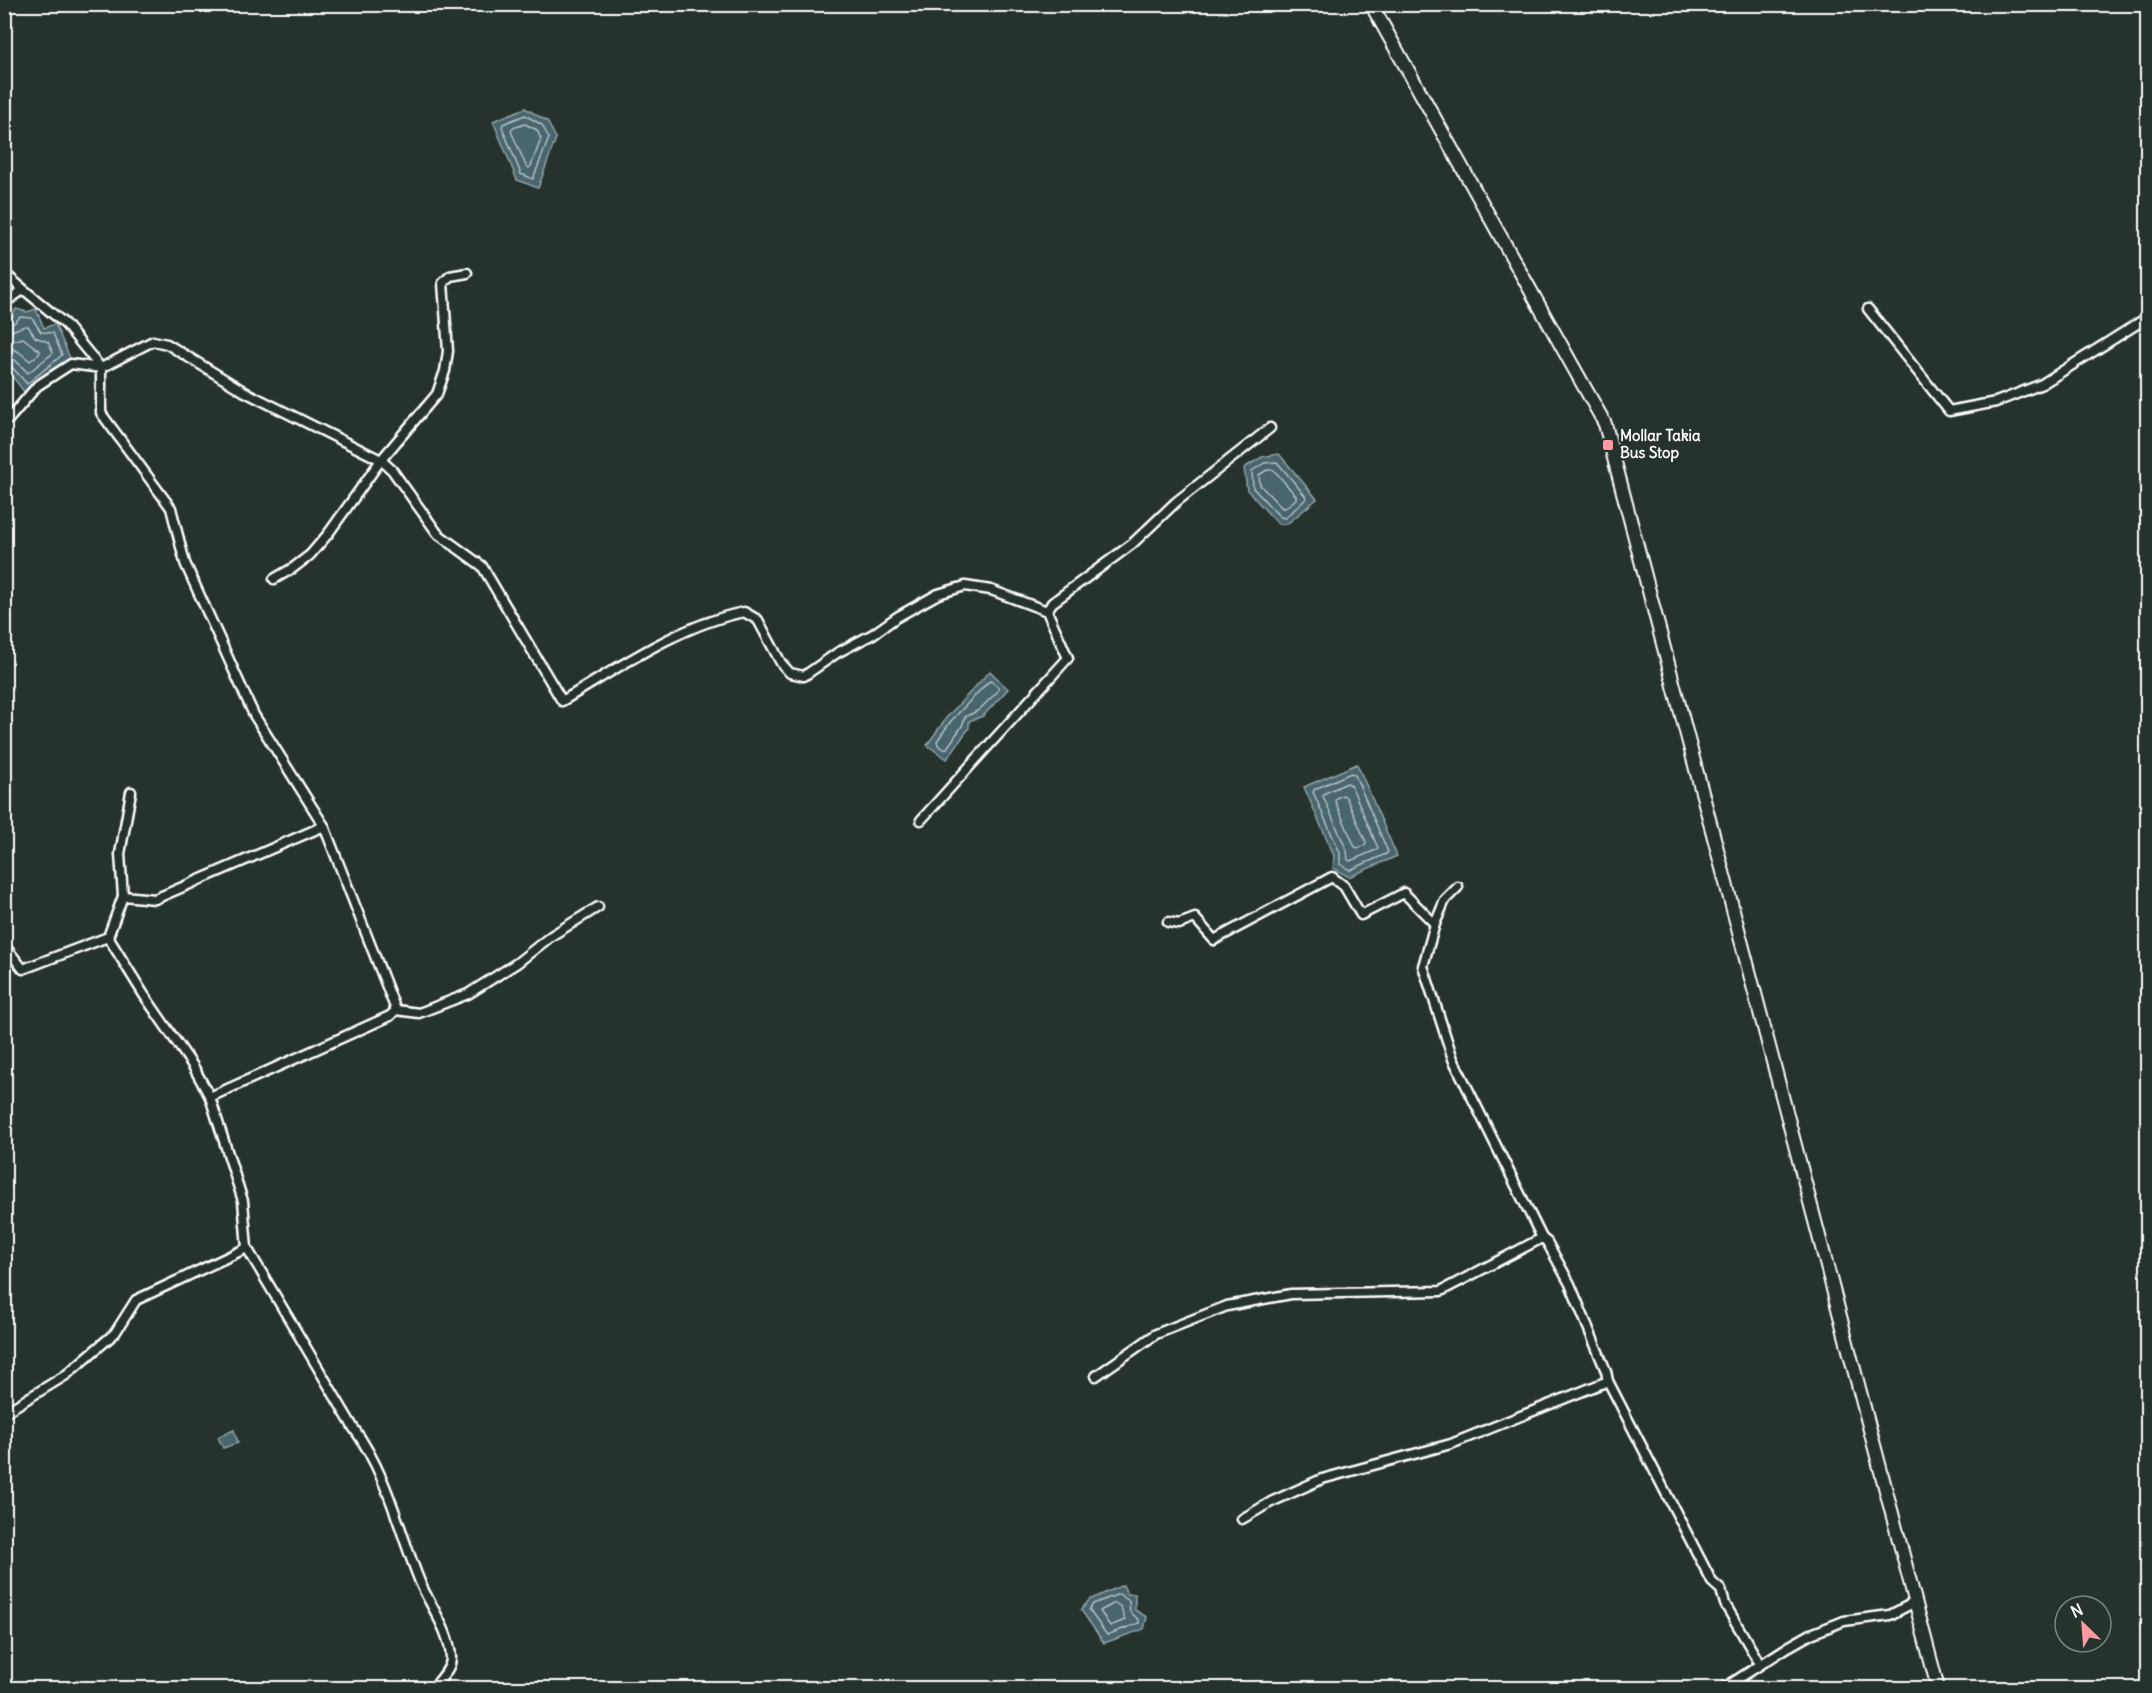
<svg xmlns="http://www.w3.org/2000/svg" width="2152" height="1693" viewBox="0 0 2152 1693" font-family="Delius,sans-serif">
	<style>
		.water { fill: #48656d; stroke: #91a3a7; stroke-width: 1.5 }
		.lines { fill: none; stroke-linecap: round; stroke-linejoin: round }
		.shore { stroke: #b6c1c5; stroke-width: 1.5 }
		.street-casing { stroke: #fff; stroke-width: 13 }
		.secondary-casing { stroke: #fff; stroke-width: 16 }
		.street { stroke: #26332d; stroke-width: 8 }
		.secondary { stroke: #26332d; stroke-width: 12 }
		.poi-dot { fill: #ff9aa2; stroke: #26332d; stroke-width: 2 }
		.labels { text-anchor: middle; stroke-width: 5; stroke-linejoin: round; paint-order: stroke }
		.poi-label { font-size: 15px; font-weight: bold; fill: #fff; stroke: #26332d; text-anchor: start }
	</style>
	<rect width="100%" height="100%" fill="#26332d"/>
	<filter id="ink" filterUnits="userSpaceOnUse"><feTurbulence type="fractalNoise" baseFrequency=".0167" numOctaves="2"/><feDisplacementMap in="SourceGraphic" scale="12" xChannelSelector="R" yChannelSelector="G"/><feConvolveMatrix kernelMatrix="1 2 1 2 8 2 1 2 1" color-interpolation-filters="sRGB"/></filter>
	<g filter="url(#ink)">
		<!-- water -->
		<g class="water">
			<path d="M525,108L547,121L556,138L538,188L517,180L493,121Z"/>
			<path d="M16,309L27,312L36,309L44,328L55,324L70,358L25,393L5,367L4,321L11,318Z"/>
			<path d="M1279,454L1317,499L1287,524H1278L1247,490L1244,468L1262,457Z"/>
			<path d="M990,671L1008,689L983,716L969,721V728L947,759L927,745L947,717Z"/>
			<path d="M1357,764L1397,856L1349,877L1333,868L1334,856L1304,787Z"/>
			<path d="M234,1430L238,1443L223,1448L218,1437Z"/>
			<path d="M1123,1585L1127,1594H1135V1610L1147,1617L1144,1629L1104,1643L1081,1610L1089,1600Z"/>
		</g>
		<g class="lines">
			<!-- shore -->
			<g class="shore">
				<path d="M525,115L542,125L549,138L533,179L521,174L502,127L503,124Z"/>
				<path d="M525,124L537,130L541,139L531,166L529,168L526,166L511,131L513,128Z"/>
				<path d="M4,326L14,323L20,317L32,318L41,332L53,333L62,355L27,384L11,366L4,364"/>
				<path d="M4,333C13,333 20,325 28,326L35,337L48,342L53,353L28,373L15,360L4,357"/>
				<path d="M23,338L40,351L39,354L30,361L19,352L7,346L9,342Z"/>
				<path d="M1277,462L1307,498L1285,518L1280,517L1253,488L1252,471L1264,463Z"/>
				<path d="M1267,470H1274L1296,496V499L1285,508H1282L1260,485L1259,475Z"/>
				<path d="M991,681L998,687V691L979,710L965,717L962,726L947,748L944,749L938,745L937,741L951,721L988,682Z"/>
				<path d="M1351,773L1355,775L1388,852L1386,854L1350,870L1340,864V853L1313,792L1315,789Z"/>
				<path d="M1347,783L1351,785L1378,848L1376,850L1350,861L1348,860L1347,851L1323,796L1325,793Z"/>
				<path d="M1343,795L1346,797L1366,842L1365,845L1358,848L1355,847L1335,801L1336,798Z"/>
				<path d="M1119,1594L1129,1601L1130,1612L1139,1620V1623L1107,1635L1089,1610L1093,1604Z"/>
				<path d="M1115,1603L1121,1607L1125,1620L1110,1626L1100,1611Z"/>
			</g>
			<defs>
				<g id="street">
					<path d="M4,273L65,324L101,368V413L171,508L185,563L254,715L324,826L396,1010L390,1016L210,1097"/>
					<path d="M4,303L23,290"/>
					<path d="M1868,309L1949,411L1996,402L2042,384L2148,317"/>
					<path d="M4,421L9,419L37,386L71,364L101,368L153,341L167,344L245,392L381,460L392,470L438,534L482,566L562,701C618,668 679,625 744,612L758,620L781,663L790,673L804,676L837,653L873,634L897,617L938,594L965,586L991,590L1047,611L1068,658L921,820"/>
					<path d="M274,579L293,568L310,555L328,534L381,460L437,394L445,371L448,351L443,283L450,276L467,273"/>
					<path d="M1047,611L1052,603L1132,544L1176,502L1270,428"/>
					<path d="M1458,887L1445,900L1435,924L1423,966L1453,1059L1542,1238L1547,1242L1570,1284L1606,1371L1608,1381L1712,1582L1721,1590L1725,1604L1757,1659"/>
					<path d="M123,896L155,899L324,826"/>
					<path d="M1168,922L1179,924L1195,918L1214,940L1332,877L1344,886L1361,915L1404,893L1435,924"/>
					<path d="M108,937L144,995L193,1066L210,1097L243,1201L247,1248L353,1427C388,1476 398,1528 420,1582C430,1606 450,1631 451,1658C451,1669 440,1680 433,1688"/>
					<path d="M4,945L23,969L108,937L123,896L120,854L131,792"/>
					<path d="M396,1010L419,1013L468,994L517,963L551,936L598,907"/>
					<path d="M1096,1376L1156,1334L1227,1306L1291,1294L1441,1291L1542,1238"/>
					<path d="M4,1413L66,1375L115,1333L136,1300L247,1248"/>
					<path d="M1242,1519L1271,1502L1322,1479L1451,1444L1608,1381"/>
					<path d="M1724,1688L1788,1647L1811,1634L1844,1621L1890,1615L1915,1602"/>
				</g>
				<path id="secondary" d="M1371,4L1605,424L1938,1688"/>
			</defs>
			<!-- street casing -->
			<use href="#street" class="street-casing"/>
			<!-- secondary casing -->
			<use href="#secondary" class="secondary-casing"/>
			<!-- street -->
			<use href="#street" class="street"/>
			<!-- secondary -->
			<use href="#secondary" class="secondary"/>
		</g>
	</g>
	<!-- markers -->
	<rect class="poi-dot" x="1602" y="439" width="12" height="12" rx="3"/>
	<g class="labels">
		<!-- poi labels -->
		<g class="poi-label">
			<text x="1620" y="441">Mollar Takia<tspan x="1620" dy="17">Bus Stop</tspan></text>
		</g>
	</g>
	<!-- margin -->
	<rect width="2152" height="1693" fill="none" stroke="#26332d" stroke-width="24"/>
	<rect x="12" y="12" width="2128" height="1669" fill="none" stroke="#fff" stroke-width="2" filter="url(#ink)"/>
	<!-- north arrow -->
	<g transform="translate(2083 1624) rotate(335)"><circle r="28" fill="#26332d" stroke="#7d8581" stroke-width="1.5"/>
	<path d="M0-4.5L10 22L0 15L-10 22Z" fill="#ff9aa2"/>
	<text y="-9" font-size="16" font-weight="bold" text-anchor="middle" fill="#ffffff">N</text>
	</g>
</svg>
